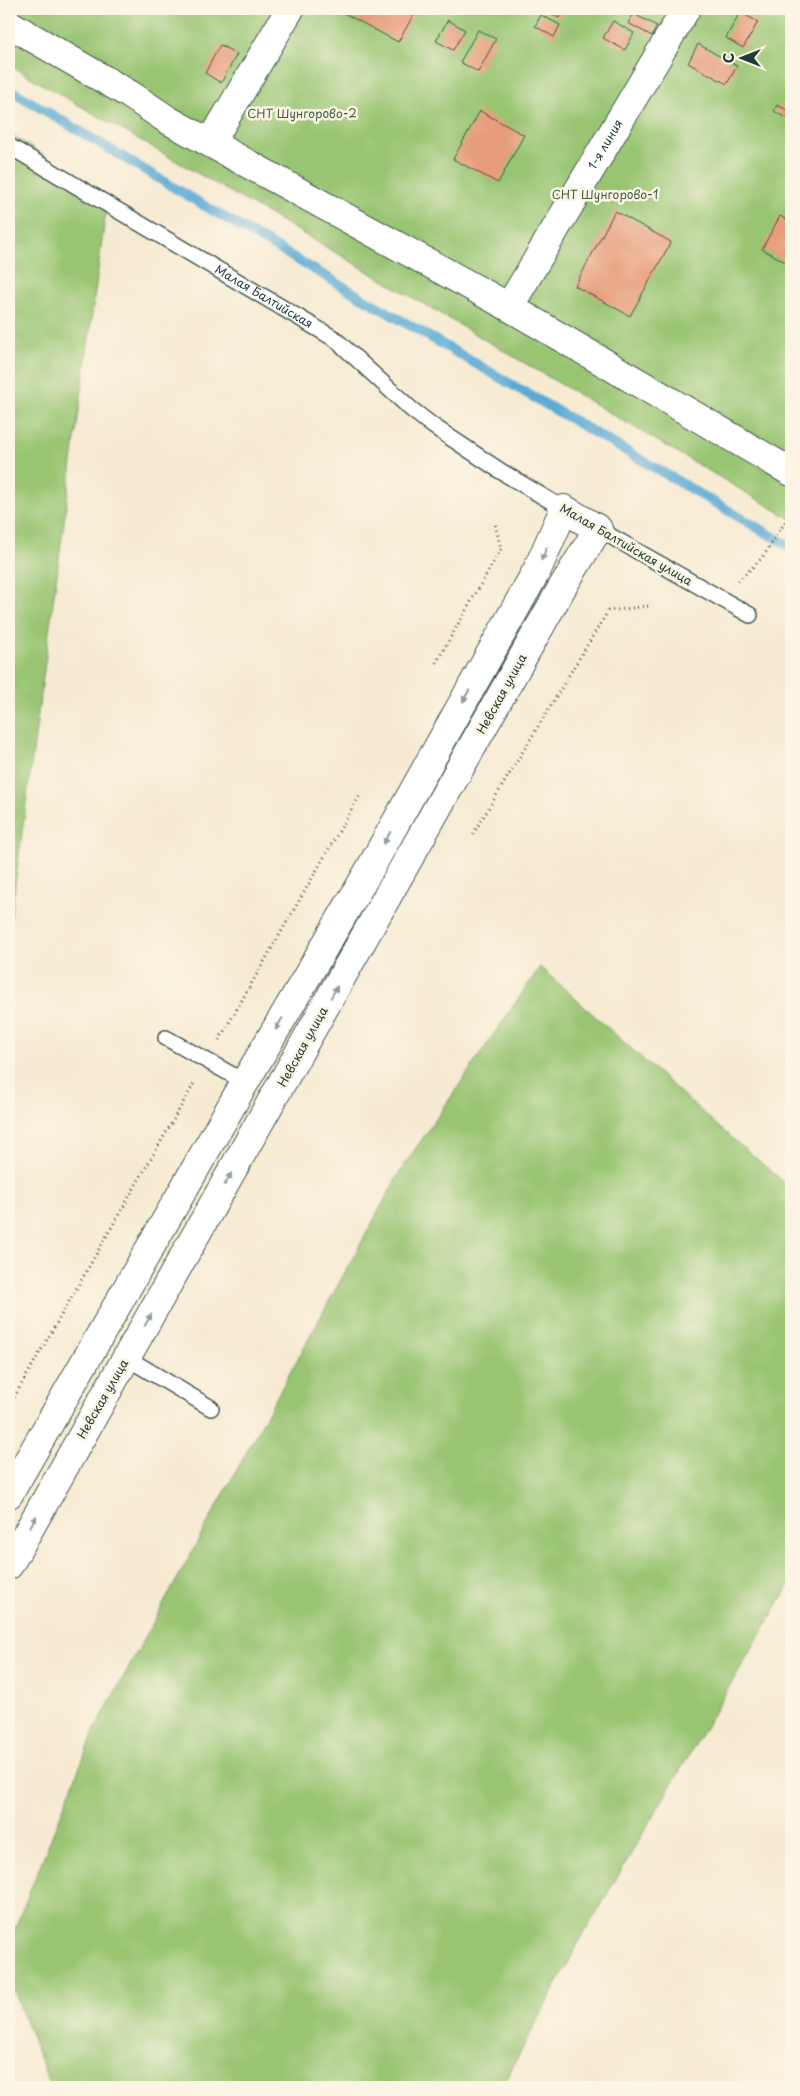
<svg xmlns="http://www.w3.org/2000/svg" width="800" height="2096" viewBox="0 0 800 2096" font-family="'Playpen Sans',sans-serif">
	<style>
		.green { fill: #99c572; stroke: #5c8153 }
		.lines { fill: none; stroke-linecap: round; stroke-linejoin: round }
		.stream { stroke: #5caad6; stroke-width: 10 }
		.building { fill: #e79d7c }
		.service-casing { stroke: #3f574c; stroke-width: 18 }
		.minor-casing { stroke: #3f574c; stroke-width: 30 }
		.path { stroke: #3f574c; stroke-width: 3; stroke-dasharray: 1 4; stroke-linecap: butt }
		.service { stroke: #fff; stroke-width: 15 }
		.minor { stroke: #fff; stroke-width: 28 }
		.oneway { fill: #8f9e9a }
		.labels { text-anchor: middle; stroke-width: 5; stroke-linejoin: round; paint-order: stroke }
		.park-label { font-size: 12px; fill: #3e5f44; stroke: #fcf5e5 }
		.street-label { font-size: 12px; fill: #1f3d34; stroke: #fcf5e5 }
	</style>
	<rect width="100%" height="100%" fill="#fcf5e5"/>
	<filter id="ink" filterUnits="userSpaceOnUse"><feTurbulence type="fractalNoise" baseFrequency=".02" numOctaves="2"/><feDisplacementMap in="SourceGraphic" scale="10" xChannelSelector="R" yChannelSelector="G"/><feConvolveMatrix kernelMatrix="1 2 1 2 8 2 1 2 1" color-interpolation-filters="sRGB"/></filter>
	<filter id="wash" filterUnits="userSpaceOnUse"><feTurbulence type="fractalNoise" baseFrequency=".0096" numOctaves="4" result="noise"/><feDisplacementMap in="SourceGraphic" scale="20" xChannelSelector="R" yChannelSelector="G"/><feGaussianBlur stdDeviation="1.12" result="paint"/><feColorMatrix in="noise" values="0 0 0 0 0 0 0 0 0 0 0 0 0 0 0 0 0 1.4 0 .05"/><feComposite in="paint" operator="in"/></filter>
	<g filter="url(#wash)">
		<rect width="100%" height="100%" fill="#f7ead2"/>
		<!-- green -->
		<g class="green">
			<path d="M9,9H791V519L340,255L9,65Z"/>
			<path d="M9,133L108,196L9,929Z"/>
			<path d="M540,967L721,1129L791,1188V1582L580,1940L502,2087H51L9,1978V1943L95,1729L401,1170Z"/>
		</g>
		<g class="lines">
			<!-- stream -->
			<path class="stream" d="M9,89L215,212L791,547"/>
		</g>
		<g id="blocks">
			<!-- building -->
			<g class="building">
				<path d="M344,9H417L398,42L342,12Z"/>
				<path d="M550,9H564L559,18L548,12Z"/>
				<path d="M740,12L758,22L743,48L726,38Z"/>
				<path d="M634,14L657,26L652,36L628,23Z"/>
				<path d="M541,15L560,25L554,37L535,26Z"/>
				<path d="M448,20L465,30L453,50L436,41Z"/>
				<path d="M613,21L634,33L625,50L603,38Z"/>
				<path d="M478,30L496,39L478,72L460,62Z"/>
				<path d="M698,44L737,66L727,84L688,63Z"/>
				<path d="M220,45L237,54L221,83L205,73Z"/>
				<path d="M777,105L791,112V121L774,111Z"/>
				<path d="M480,111L524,135L498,183L453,159Z"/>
				<path d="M615,211L671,242L630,316L575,286Z"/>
				<path d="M780,216L791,222V265L762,249Z"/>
			</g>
		</g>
	</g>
	<g filter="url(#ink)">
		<use href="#blocks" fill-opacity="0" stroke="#3f574c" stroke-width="1"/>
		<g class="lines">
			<defs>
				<g id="service">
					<path id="s1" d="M9,146L335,339L411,409L433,426L502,472L564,509"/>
					<path d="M598,529L750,615"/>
					<path d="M166,1038L245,1082"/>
					<path d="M127,1358L211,1408"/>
				</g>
				<g id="minor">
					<path d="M9,24L129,94L168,120L509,307L791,472"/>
					<path d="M211,142L290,9"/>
					<path id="s2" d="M509,307L686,9"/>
					<path d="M9,1494L245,1082L367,874L537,570L564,509L598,529L563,586L9,1565"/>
				</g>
			</defs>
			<!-- service casing -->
			<use href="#service" class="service-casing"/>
			<!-- minor casing -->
			<use href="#minor" class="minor-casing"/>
			<!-- path -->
			<g class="path">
				<path d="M738,581L762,558L791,513"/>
				<path d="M436,663L501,549L495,523"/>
				<path d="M473,834L608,611L649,606"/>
				<path d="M219,1040L361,793"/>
				<path d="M9,1406L195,1082"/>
			</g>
			<!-- service -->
			<use href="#service" class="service"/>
			<!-- minor -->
			<use href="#minor" class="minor"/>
		</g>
		<!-- one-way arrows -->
		<defs><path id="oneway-solid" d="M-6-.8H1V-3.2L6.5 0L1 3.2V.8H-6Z" transform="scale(1.25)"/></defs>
		<g class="oneway">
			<use href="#oneway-solid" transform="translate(544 554) rotate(114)"/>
			<use href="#oneway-solid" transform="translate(466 696) rotate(119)"/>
			<use href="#oneway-solid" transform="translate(387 838) rotate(119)"/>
			<use href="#oneway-solid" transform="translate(334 992) rotate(-61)"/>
			<use href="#oneway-solid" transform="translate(279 1024) rotate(120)"/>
			<use href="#oneway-solid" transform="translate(228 1179) rotate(-61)"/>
			<use href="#oneway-solid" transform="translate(148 1320) rotate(-61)"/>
			<use href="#oneway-solid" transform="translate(33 1522) rotate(-60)"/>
		</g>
	</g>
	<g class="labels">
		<!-- park labels -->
		<g class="park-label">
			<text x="302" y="118">СНТ Шунгорово-2</text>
			<text x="605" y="199">СНТ Шунгорово-1</text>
		</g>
		<!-- street labels -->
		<g class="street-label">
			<text dy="4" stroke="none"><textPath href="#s2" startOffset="189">1-я линия</textPath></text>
			<text dy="4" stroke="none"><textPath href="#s1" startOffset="296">Малая Балтийская</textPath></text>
			<text transform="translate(626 545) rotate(30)" y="4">Малая Балтийская улица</text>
			<text transform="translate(502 694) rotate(-61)" y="4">Невская улица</text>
			<text transform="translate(303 1047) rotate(-61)" y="4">Невская улица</text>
			<text transform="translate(103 1399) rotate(-60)" y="4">Невская улица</text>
		</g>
	</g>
	<!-- margin -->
	<rect width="800" height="2096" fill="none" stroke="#fcf5e5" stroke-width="30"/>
	<!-- north arrow -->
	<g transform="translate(742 58) rotate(270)" stroke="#fcf5e5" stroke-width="4" paint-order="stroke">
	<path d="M0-4L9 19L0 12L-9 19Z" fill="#1f3d34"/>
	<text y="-8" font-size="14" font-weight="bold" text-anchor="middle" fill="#1f3d34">С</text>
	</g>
</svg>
